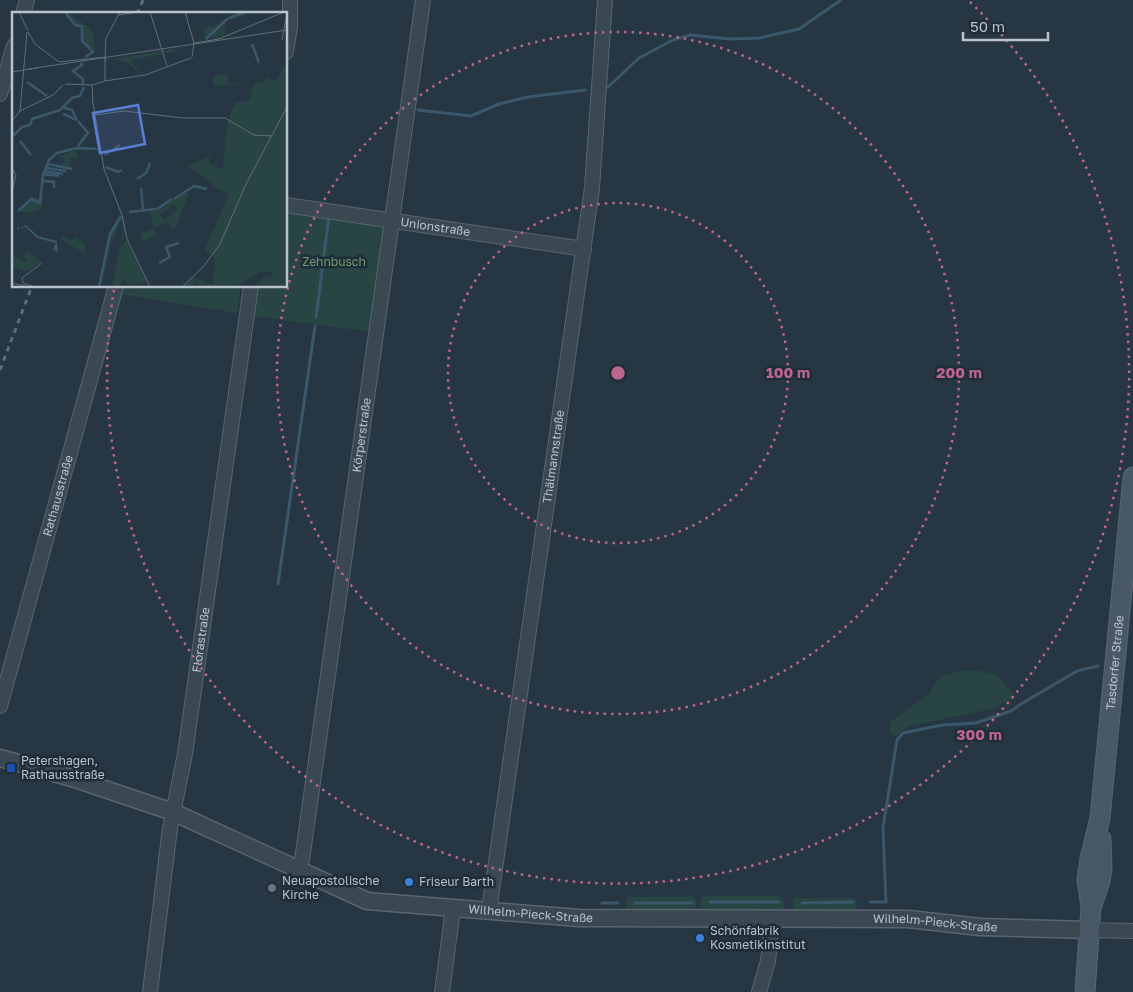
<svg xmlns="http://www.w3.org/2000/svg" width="1133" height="992" viewBox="0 0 1133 992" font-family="'Golos Text',sans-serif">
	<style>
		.green { fill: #284443 }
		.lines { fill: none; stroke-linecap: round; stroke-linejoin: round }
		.stream { stroke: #3b576c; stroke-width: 3 }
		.minor-casing { stroke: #596670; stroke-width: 16 }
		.tertiary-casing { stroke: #596670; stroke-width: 19 }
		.secondary-casing { stroke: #596670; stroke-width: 21 }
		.minor { stroke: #3a4852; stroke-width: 14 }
		.tertiary { stroke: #3a4852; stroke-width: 16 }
		.secondary { stroke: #485866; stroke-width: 19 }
		.rail { stroke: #5c6d79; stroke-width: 3; stroke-dasharray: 5 5; stroke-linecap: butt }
		.ring { fill: none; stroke: #be658e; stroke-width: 2.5; stroke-dasharray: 2.5 5 }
		.transit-dot { fill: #1a4fb4; stroke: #1f2d38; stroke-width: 2 }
		.shop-dot { fill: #3f7fe0; stroke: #1f2d38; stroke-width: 2 }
		.worship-dot { fill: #6b7280; stroke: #1f2d38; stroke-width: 2 }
		.labels { text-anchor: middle; stroke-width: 5; stroke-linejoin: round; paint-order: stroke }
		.street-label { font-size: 12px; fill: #b8c3cc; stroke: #1f2d38 }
		.park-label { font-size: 12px; fill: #6e9e72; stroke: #1f2d38 }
		.poi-label { font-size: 12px; fill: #b8c3cc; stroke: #1f2d38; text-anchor: start }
		.inset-river { fill: none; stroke: #3b576c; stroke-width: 2.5 }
		.inset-road { fill: none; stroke: #606f7a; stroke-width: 1 }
		.view { fill: #5b7dd3; fill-opacity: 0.15; stroke: #5b7dd3; stroke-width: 2.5 }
		.inset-edge { fill: none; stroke: #b8c3cc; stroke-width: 2.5 }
		.centre { fill: #be658e; stroke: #1f2d38; stroke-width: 2.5 }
		.ring-label { font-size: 15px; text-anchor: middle; font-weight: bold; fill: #be658e; stroke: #1f2d38; stroke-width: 5; stroke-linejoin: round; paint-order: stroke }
	</style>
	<rect width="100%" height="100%" fill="#263743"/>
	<!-- green -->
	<g class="green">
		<path d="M286,208L387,221L373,332L252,316L256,286H286Z"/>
		<path d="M120,286H241L237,313L119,294Z"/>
		<path d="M963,670L980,671L997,675L1013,693L1011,699L992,709L909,726L896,736L890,732V722L929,694L940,677Z"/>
		<path d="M693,896L696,901V913L627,915L626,901L629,897Z"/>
		<path d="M703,896H779L784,899V910L701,913L700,901Z"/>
		<path d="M795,898H853L857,901L856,914H840L831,910L803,911L797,914L794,913L793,900Z"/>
	</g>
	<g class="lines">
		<!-- stream -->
		<g class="stream">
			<path d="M608,87L639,58L673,40L690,35L730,39L759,38L799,29L841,0"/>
			<path d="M418,110L471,116L499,104L528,97L585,90"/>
			<path d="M316,317L329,216"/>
			<path d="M278,584L315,326"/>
			<path d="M710,902H779"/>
			<path d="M870,902H886L883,828L897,740L903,733L942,725L976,723L1011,711L1021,704L1077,671L1098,666"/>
			<path d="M602,903H618"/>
			<path d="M635,903H692"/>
			<path d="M802,903L853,902"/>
		</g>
		<defs>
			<g id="minor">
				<path d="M23,14L27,0"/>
				<path d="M286,52L290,26V0"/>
				<path d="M0,94L14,46"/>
				<path id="s1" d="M286,205L584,249"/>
				<path id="s2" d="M0,706L116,286"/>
				<path id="s3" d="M298,869L302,860L423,0"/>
				<path id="s4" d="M489,911L592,188L605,0"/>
				<path d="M1089,930L1133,931"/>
				<path id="s5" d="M150,992L170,828L185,754L251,286"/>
				<path d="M442,992L453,909"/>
				<path d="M759,992L768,961L772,920"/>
			</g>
			<g id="tertiary">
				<path id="s6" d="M0,758L72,778L173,812L367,901L579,918L908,919L980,927L1089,930"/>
			</g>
			<g id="secondary">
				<path d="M1092,905L1100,881L1102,868L1101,839"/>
				<path id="s7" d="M1085,992L1091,907L1087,880L1090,859L1100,818L1133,477"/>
			</g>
		</defs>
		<!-- minor casing -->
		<use href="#minor" class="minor-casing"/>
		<!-- tertiary casing -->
		<use href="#tertiary" class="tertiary-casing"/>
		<!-- secondary casing -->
		<use href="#secondary" class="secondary-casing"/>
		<!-- minor -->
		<use href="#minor" class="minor"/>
		<!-- tertiary -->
		<use href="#tertiary" class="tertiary"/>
		<!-- secondary -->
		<use href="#secondary" class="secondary"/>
		<!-- rail -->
		<g class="rail">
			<path d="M137,14L143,0"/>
			<path d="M0,370L32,286"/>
		</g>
	</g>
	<!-- distance rings -->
	<g class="ring">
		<circle cx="618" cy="373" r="170"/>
		<circle cx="618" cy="373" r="341"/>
		<path d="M970 2A511 511 0 1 1 114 289"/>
	</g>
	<!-- markers -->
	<rect class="transit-dot" x="6" y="763" width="10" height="10" rx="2.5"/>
	<g class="shop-dot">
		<circle cx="409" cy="882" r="5"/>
		<circle cx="700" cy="938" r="5"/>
	</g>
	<circle class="worship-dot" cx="272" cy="888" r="5"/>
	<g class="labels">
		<!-- street labels -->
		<g class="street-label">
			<text dy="4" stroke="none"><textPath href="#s1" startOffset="151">Unionstraße</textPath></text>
			<text dy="4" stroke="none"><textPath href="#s3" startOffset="439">Körperstraße</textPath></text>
			<text dy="4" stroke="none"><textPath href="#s4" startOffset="459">Thälmannstraße</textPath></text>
			<text dy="4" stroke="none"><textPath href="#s2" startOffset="218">Rathausstraße</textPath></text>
			<text dy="4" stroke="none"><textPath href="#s5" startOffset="356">Florastraße</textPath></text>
			<text dy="4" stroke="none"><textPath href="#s7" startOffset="332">Tasdorfer Straße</textPath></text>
			<text dy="4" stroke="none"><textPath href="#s6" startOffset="559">Wilhelm-Pieck-Straße</textPath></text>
			<text dy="4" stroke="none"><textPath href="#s6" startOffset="964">Wilhelm-Pieck-Straße</textPath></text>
		</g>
		<!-- park labels -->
		<g class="park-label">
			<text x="334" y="266">Zehnbusch</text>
		</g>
		<!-- poi labels -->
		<g class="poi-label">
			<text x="21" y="765">Petershagen,<tspan x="21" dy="14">Rathausstraße</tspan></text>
			<text x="282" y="885">Neuapostolische<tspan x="282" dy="14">Kirche</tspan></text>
			<text x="419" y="886">Friseur Barth</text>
			<text x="710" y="935">Schönfabrik<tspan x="710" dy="14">Kosmetikinstitut</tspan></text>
		</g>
	</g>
	<!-- overview -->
	<g transform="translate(12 12)">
		<rect width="275" height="275" fill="#263743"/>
		<path d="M58,0L61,5L71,0L62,6L79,16L84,40L71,31L70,14L63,13L54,3L53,0ZM237,0L225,6L213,8L214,21L210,25L206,20L208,26L202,27L201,22H198L194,28L190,16L210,12L214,6ZM160,37L167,38V39L119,48L130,63L116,51L101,47ZM275,49V275H235L246,273L251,265L260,264V260H248L222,275H189L183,271L180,275H170L182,265L201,273L203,247L193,238L217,181L208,178L176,154L197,144L198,152L211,157L215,111L223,91L237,89L242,72L253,69L254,65L264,68ZM202,63H216V70L230,73L201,74ZM65,138V146H58V155H50L52,147L45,144ZM177,181L162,219L153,207L166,197L162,192L148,203L154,210L142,216L145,223L131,229L128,222L142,216L137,198H145L158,188ZM19,186L30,187L29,197L18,201L5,199ZM109,203L110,205L112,217H113L116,205L106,246L111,231L115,229L134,269L121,273L111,268L107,274L100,275L111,218L110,206L100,229L89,275H86L97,220ZM52,224L58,228L64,225L74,234L72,241L49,227ZM15,239L30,250L15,260L0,254V244L14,250L15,247L12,245Z" fill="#284443"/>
		<path d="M6,213L7,217L14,213L26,224L45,229L46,240L41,237L44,231L25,226L14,215L5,218Z" fill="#3b576c"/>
		<path class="inset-river" d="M53,0L63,13L70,14V29L81,40L73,45M217,6L234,0M194,27L216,6M240,32L247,51M69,51L70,53L61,59L71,67V72M15,70L35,84M50,95L60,98L65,108M51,102L65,108M0,125L10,115L18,113L20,107L48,98L60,86L68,84L72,75M8,129L19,143M66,134L76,121L66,109M93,143L108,133M36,152L60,157M93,155L106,160L110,158M35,156L54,159M32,159L51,162M31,162L47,164M125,167L134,161L138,151M31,169L42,170V176M129,176L131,197M162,187L182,174L195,177M145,197L160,187M6,199L19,187L28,191L31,163L37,148L45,141L65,136L85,137M117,200L144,197M147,251L158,245L154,235L167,231M87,275L98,222L109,204"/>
		<path class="inset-road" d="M7,0L16,19M138,0L155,54M173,0L182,31M106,3L126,0M16,20L23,32L47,50L94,45L93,49M270,28L275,1M93,45L94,26L108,0M180,45L182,31L207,27L272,0M17,57L275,18M0,60L25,56M93,69L133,63L179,46M53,72L80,73M80,73L93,69V45M80,73L81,92M81,91L92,157L110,203L115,227L138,275M8,99L15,20M83,103L112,99L171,106H213L242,123L260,124M0,109L8,99L41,83L51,73M0,156L4,163L0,179M0,271L17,275M23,275L11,271L10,266L30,251M170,275L192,254L208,232L234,172L275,95"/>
		<path class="view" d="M126,93L133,132L88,141L81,101Z"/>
		<rect width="275" height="275" class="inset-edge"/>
	</g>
	<circle cx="618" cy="373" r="8" class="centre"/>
	<g class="ring-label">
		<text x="788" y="378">100 m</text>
		<text x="959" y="378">200 m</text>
		<text x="979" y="740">300 m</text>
	</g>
	<!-- scale -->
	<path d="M963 32v8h85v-8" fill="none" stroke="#b8c3cc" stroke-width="2.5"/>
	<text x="970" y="32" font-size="15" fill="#b8c3cc" stroke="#1f2d38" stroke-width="4" paint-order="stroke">50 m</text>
</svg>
